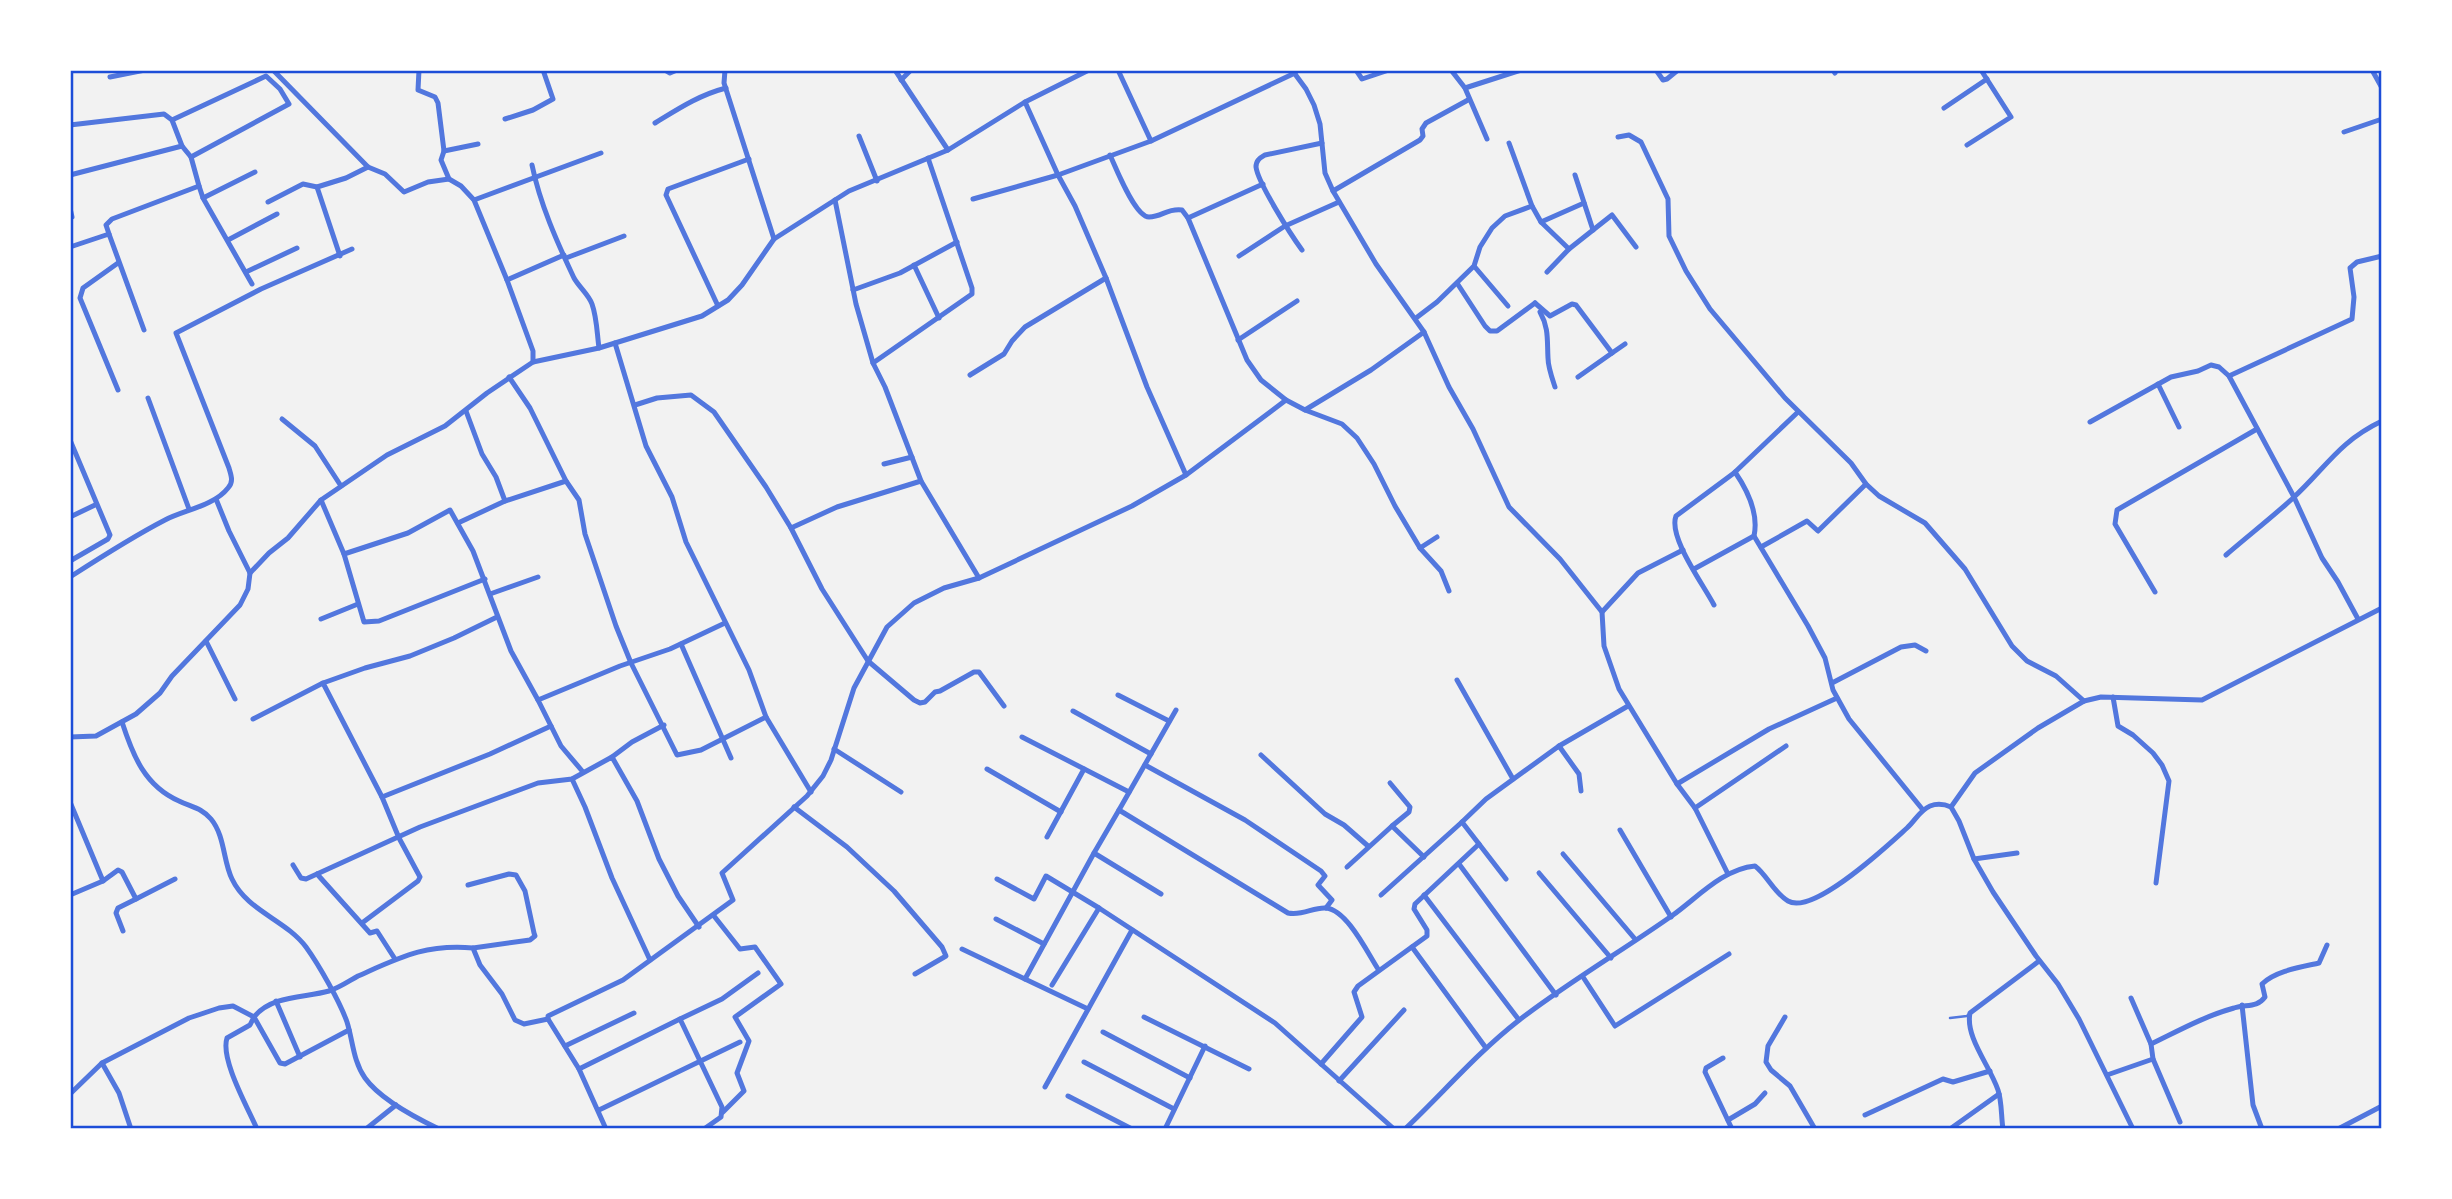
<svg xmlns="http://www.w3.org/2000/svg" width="2452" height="1199" viewBox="0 0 2452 1199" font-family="'Noto Sans',sans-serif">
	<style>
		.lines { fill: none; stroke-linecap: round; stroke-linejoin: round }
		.service { stroke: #5277de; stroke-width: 2.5 }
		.minor { stroke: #5277de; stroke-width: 5 }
		.neatline { fill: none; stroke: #1d4ed8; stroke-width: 2.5 }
	</style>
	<rect width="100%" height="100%" fill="#f2f2f2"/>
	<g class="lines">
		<!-- service -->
		<path class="service" d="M1950,1018L1967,1016L1970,1013"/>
		<!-- minor -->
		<g class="minor">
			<path d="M273,70L368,167L385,174L404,192L428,182L449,179L461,186L474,200L507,280L533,351V362"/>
			<path d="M419,70L418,90L435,97L438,103L444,151L441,160L449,179"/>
			<path d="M665,70L670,73L677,70"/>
			<path d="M725,70L724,83L774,239"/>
			<path d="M895,70L948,150"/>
			<path d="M1118,70L1151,141"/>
			<path d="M1292,70L1306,89L1314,105L1320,124L1325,173L1333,191L1376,264L1424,332L1449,387L1473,429L1509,507L1560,559L1602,612L1604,646L1619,689L1677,784L1695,808L1728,874"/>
			<path d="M1356,70L1362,79L1389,70"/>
			<path d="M1451,70L1465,88L1487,139"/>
			<path d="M1656,70L1663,80L1667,79L1678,70"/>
			<path d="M1833,70L1835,73"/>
			<path d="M2372,70L2382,88"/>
			<path d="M110,77L145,70"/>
			<path d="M901,80L911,70"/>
			<path d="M1465,88L1521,70"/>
			<path d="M1025,102L1058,175L1075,206L1106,278L1147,387L1186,475"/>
			<path d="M1944,108L1987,79"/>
			<path d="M505,119L533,110L553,99L543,70"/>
			<path d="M172,120L266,76L280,89L289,104L191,157"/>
			<path d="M655,123C678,109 699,95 726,88"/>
			<path d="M70,125L164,114L172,120L182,146"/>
			<path d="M2344,132L2382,119"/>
			<path d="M859,136L877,181"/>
			<path d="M1618,137L1629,135L1641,142L1668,199L1669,236L1686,271L1710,309L1785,398L1851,463L1866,484L1879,496L1925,523L1965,569L2012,646L2027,661L2056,676L2084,701"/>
			<path d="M1509,143L1532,206"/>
			<path d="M1967,145L2011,117L1981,70"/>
			<path d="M444,151L478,144"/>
			<path d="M1110,155C1116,168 1135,217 1149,217C1162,217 1167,208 1182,210L1188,218L1247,360L1261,380L1286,400"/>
			<path d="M532,165C540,204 557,242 574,278C579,287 589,295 592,304C597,318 597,334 599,348"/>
			<path d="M70,175L182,146L191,157L199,186"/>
			<path d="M1575,175L1593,230"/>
			<path d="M317,187L340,256"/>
			<path d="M1333,191L1420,140L1423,136L1422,129L1426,123L1468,100"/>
			<path d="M203,198L255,172"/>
			<path d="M973,199L1058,175L1151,141L1295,73"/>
			<path d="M474,200L601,153"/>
			<path d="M835,200L856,304L873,363L885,387L921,481L979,578"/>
			<path d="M268,202L303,184L317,187L346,178L368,167"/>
			<path d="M70,208L72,217"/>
			<path d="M1188,218L1263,184"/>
			<path d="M1541,222L1584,203"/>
			<path d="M109,234L106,225L112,219L199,186L203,198L252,284"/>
			<path d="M228,240L277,214"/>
			<path d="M70,247L109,234L144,330"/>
			<path d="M1569,249L1612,215L1636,247"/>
			<path d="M1302,250C1291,235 1258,183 1256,167C1256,160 1260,158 1265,155L1322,143"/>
			<path d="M1239,256L1285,226L1339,202"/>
			<path d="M566,258L624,236"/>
			<path d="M118,263L83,288L80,298L118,390"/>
			<path d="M914,265L939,318"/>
			<path d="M1474,266L1508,306"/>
			<path d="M246,272L297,248"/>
			<path d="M507,280L564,255"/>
			<path d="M1457,283L1485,326L1490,331H1497L1535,303"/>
			<path d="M853,290L900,273L957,242"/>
			<path d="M1535,303L1550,316L1572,304L1576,305L1612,353L1578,377"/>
			<path d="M718,306L666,195L668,189L749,159"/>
			<path d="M1540,312C1549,328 1547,340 1548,358C1548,367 1552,378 1555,387"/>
			<path d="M1416,318L1437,302L1474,266L1480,247L1492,228L1505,216L1532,206L1541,222L1569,249L1547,272"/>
			<path d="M1238,340L1297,301"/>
			<path d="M615,343L646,446L672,497L686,542L749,670L766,717L811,792"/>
			<path d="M1612,353L1625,344"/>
			<path d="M873,363L972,294V288L928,158"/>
			<path d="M970,375L1004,354L1012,341L1025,327L1106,278"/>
			<path d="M2229,376L2352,319L2354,297L2350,268L2357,262L2382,256"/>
			<path d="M509,377L530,408L566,481L579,500L585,534L616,626L631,663L677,755L701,750L766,717"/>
			<path d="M2158,384L2179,427"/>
			<path d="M148,398L189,509"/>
			<path d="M635,405L657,398L691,395L714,412L766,487L791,528L822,589L868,661L914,700L920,703L925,702L935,692L940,691L974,672H979L1004,706"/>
			<path d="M1305,410L1342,424L1357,438L1374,464L1395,506L1420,548L1441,571L1449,591"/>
			<path d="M466,411L482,454L496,477L505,501"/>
			<path d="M282,419L315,446L341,486"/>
			<path d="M2090,422L2171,377L2198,371L2211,365L2219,367L2229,376L2294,497L2322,558L2338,582L2358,619"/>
			<path d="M70,440L110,535L108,539L70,561"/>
			<path d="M884,464L912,457"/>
			<path d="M1735,472C1748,491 1759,513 1754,536"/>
			<path d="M321,500L344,554L408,533L450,510L473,551L511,651L538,700"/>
			<path d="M70,517L95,505"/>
			<path d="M458,523L505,501L566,481"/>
			<path d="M791,528L837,507L921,481"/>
			<path d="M1761,547L1807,521L1818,531L1866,484"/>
			<path d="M1420,548L1437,537"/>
			<path d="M344,554L364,622L379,621L485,579"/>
			<path d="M2226,555C2248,536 2271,518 2292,499C2326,468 2338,442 2382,421"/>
			<path d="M1694,569L1754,536L1808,626L1825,658L1833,690L1849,719L1923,810"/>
			<path d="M250,573L269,553L288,538L321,500L387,455L445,426L487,393L533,362L599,348L702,316L728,300L742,285L774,239L849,191L948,150L1025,102L1089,70"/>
			<path d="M70,577C101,557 132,537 165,520C184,510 214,506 228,488C234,482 231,475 229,468L176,333L261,289L352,249"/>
			<path d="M2155,592L2115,524L2117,510L2257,429"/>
			<path d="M490,594L538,577"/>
			<path d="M1714,605C1703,584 1668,537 1676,516L1734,473L1798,412"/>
			<path d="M1602,612L1638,573L1683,550"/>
			<path d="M321,619L358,604"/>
			<path d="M206,641L235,699"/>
			<path d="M681,644L731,758"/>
			<path d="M1457,680L1513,779"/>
			<path d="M1832,683L1901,647L1915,645L1926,651"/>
			<path d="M1118,695L1169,721"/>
			<path d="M2113,697L2118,726L2133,735L2153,753L2162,765L2169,781L2156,883"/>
			<path d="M1176,710L1119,810L1288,913C1303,916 1313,907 1326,908C1347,910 1367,952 1378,969"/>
			<path d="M1073,711L1151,754"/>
			<path d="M253,719L323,683"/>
			<path d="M122,722C133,756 145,786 179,801C191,807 202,808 211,819C225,836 223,861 232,879C247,911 286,920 306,947C319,965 340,1002 347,1022C353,1041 353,1061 365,1078C380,1099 416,1118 439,1129"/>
			<path d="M70,737L96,736L136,714L160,693L172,676L240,605L248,589L250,573L229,531L216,499"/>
			<path d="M1022,737L1129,792"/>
			<path d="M1559,746L1628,706"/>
			<path d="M834,749L901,792"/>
			<path d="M1261,755L1325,814L1344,825L1368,846"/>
			<path d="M612,757L632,742L664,725"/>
			<path d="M1145,765L1245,820L1321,871L1325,876L1318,885L1332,900L1326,908"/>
			<path d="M987,769L1061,812"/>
			<path d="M583,772L561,746L538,700L620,666L670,649L725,623"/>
			<path d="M572,779L585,807L612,878L650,960"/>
			<path d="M1390,783L1410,807L1409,812L1392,826"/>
			<path d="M1677,784L1769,729L1837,698"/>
			<path d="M382,797L490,754L551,726"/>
			<path d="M70,802L103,881"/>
			<path d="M794,807L847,847L894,891L942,947L946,956L915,974"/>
			<path d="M1951,807L1975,773L2038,728L2084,701L2101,697L2202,700L2382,608"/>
			<path d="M1695,808L1786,746"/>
			<path d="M1119,810L1094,853L1161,894"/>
			<path d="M1620,830L1671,917"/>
			<path d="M1047,837L1084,769"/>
			<path d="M1563,854L1635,939"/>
			<path d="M1974,859L2017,853"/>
			<path d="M1459,864L1556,995"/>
			<path d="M293,865L301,878L306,879L420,827L503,796L538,783L572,779L612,757L637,801L659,859L678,896L699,927"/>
			<path d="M1347,867L1392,826L1424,857"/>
			<path d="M1539,873L1611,958"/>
			<path d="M317,874L370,933L377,931L395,959"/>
			<path d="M997,879L1034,899L1046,876L1099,908L1052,985"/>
			<path d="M1506,879L1462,822L1486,799L1559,746L1579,774L1581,791"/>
			<path d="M468,885L509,874L516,875L525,891L534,933L535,936L530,940L473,948"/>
			<path d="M70,895L103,881L118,870L122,872L136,899L175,879"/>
			<path d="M1381,895L1462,822"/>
			<path d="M1424,895L1519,1020"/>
			<path d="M1099,908L1275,1023L1394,1129"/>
			<path d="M714,916L740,949L755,947L781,984L735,1017L749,1041L737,1073L744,1091L723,1112"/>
			<path d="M996,919L1044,944"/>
			<path d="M362,923L418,881L420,877L399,838L382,797L323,683L365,668L410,656L454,638L497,617"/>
			<path d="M123,931L116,913L118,908L136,899"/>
			<path d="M1412,947L1486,1048"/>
			<path d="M962,949L1088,1009"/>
			<path d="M1583,977L1615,1026L1729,954"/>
			<path d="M1025,979L1094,853"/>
			<path d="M2131,998L2151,1044"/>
			<path d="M276,1001L300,1057"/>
			<path d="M2242,1005L2253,1105L2262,1129"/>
			<path d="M1144,1017L1249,1069"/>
			<path d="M1785,1017L1768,1046L1766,1062L1771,1070L1790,1086L1815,1129"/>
			<path d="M548,1019L579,1069L606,1129"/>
			<path d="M1103,1032L1190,1078"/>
			<path d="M565,1046L634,1013"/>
			<path d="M1723,1058L1706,1068L1705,1072L1732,1129"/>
			<path d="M2153,1059L2180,1122"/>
			<path d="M1084,1062L1174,1109"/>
			<path d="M102,1063L119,1093L131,1129"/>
			<path d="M1321,1064L1362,1017L1354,992L1358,986L1427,936V930L1414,909L1415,904L1479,844"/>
			<path d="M579,1069L680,1019"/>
			<path d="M2107,1075L2153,1059L2151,1044C2178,1031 2205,1016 2234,1008C2246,1004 2257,1008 2265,997L2262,984C2275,971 2301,967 2319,963L2327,945"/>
			<path d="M1339,1081L1404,1010"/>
			<path d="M1045,1087L1132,930"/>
			<path d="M70,1094L102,1063L189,1018L219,1008L233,1006L254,1017C272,995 304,998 329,991C339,988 349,981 358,976C401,957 425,944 473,948L480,965L502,994L515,1020L524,1024L548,1019V1016L623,980L733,900L722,873L807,796L823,776L831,760L854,688L887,627L914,603L944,588L979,578L1132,506L1186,475L1286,400L1305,410L1371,370L1424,332"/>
			<path d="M1068,1096L1132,1129"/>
			<path d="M599,1110L740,1042"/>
			<path d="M1865,1115L1943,1079L1953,1082L1990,1071"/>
			<path d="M1728,1120L1755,1104L1765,1093"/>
			<path d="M257,1129C248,1108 220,1059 227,1038L250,1025L254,1017L280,1063L285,1064L349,1030"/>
			<path d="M366,1129L396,1105"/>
			<path d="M704,1129L721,1117L722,1107L680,1019L722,999L758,973"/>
			<path d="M1165,1129L1205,1046"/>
			<path d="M1405,1129C1443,1093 1477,1053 1518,1021C1567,983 1622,951 1673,915C1698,897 1723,869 1755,866C1767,875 1774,893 1788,901C1813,916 1888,845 1907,828C1915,821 1920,810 1930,806C1938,803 1944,804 1951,807L1959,821L1974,859L1993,892L2036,956L2058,984L2079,1019L2133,1129"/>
			<path d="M1950,1129L1999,1094"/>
			<path d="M2003,1129C2001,1116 2002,1102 1998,1090C1990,1066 1965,1037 1970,1013L2039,961"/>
			<path d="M2338,1129L2382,1106"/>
		</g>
	</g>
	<!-- border -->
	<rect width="2452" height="1199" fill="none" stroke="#ffffff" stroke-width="144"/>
	<rect x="72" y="72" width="2308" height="1055" class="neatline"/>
</svg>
